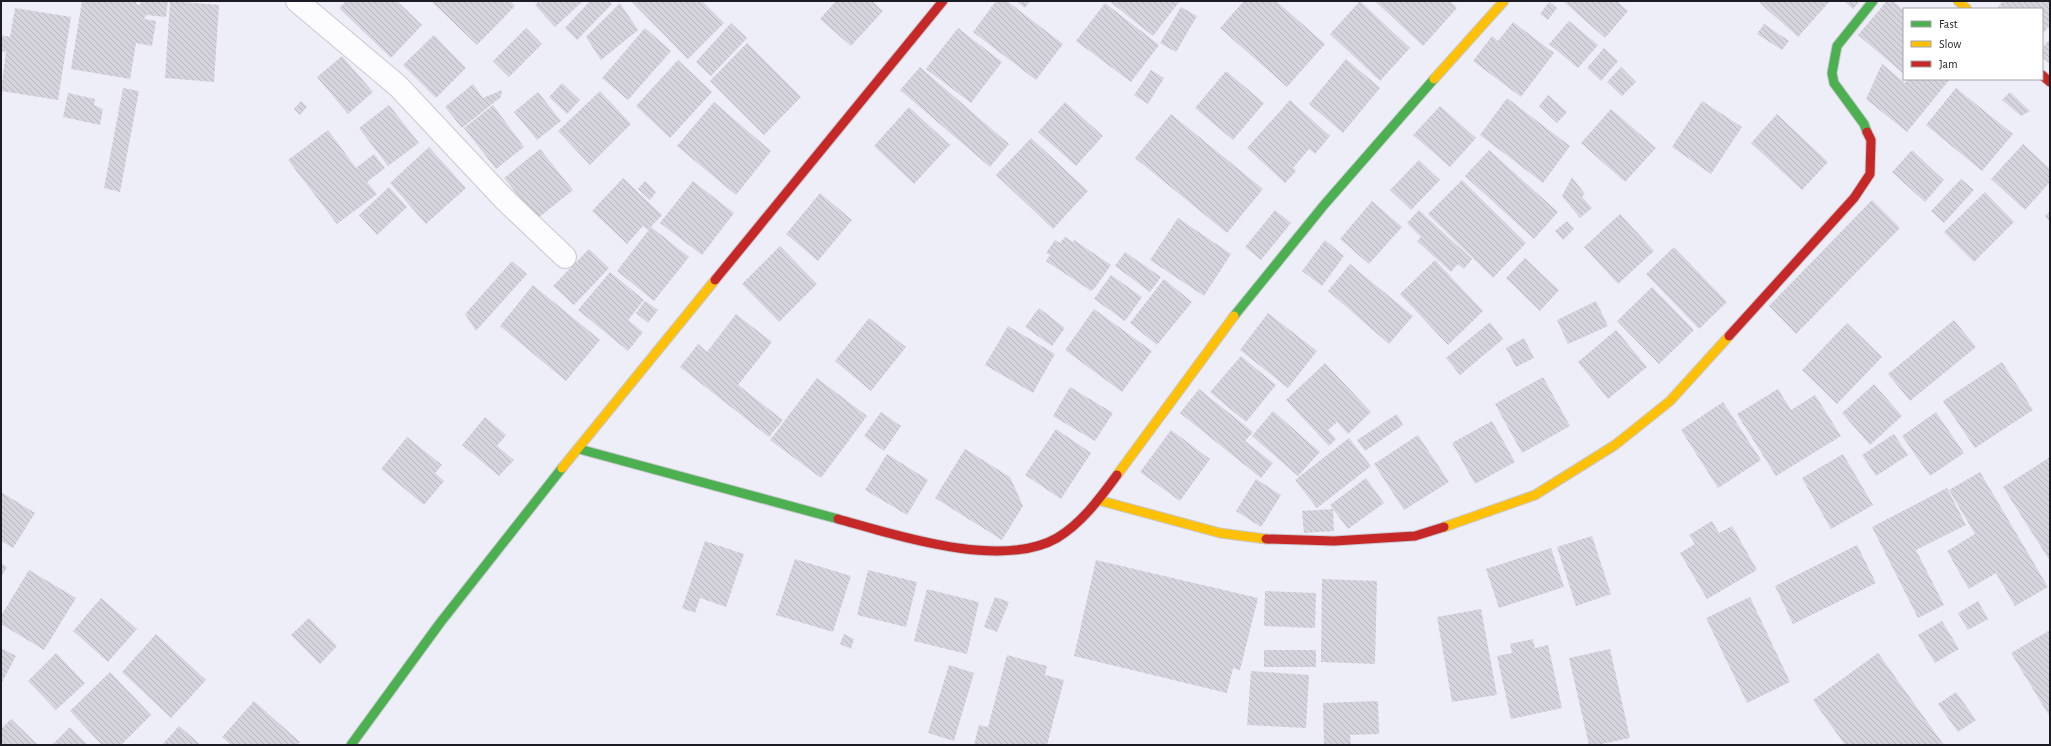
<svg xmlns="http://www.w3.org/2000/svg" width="2051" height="746" viewBox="0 0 2051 746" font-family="'Alegreya Sans',sans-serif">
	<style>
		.building { fill: url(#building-back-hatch) }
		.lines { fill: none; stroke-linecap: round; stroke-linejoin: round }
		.street-casing { stroke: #c8c9d1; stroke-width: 24 }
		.fast-casing { stroke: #c8c9d1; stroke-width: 11 }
		.slow-casing { stroke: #c8c9d1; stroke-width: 11 }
		.jam-casing { stroke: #c8c9d1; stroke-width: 11 }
		.street { stroke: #fcfcfe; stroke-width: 22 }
		.fast { stroke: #4caf50; stroke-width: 9 }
		.slow { stroke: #ffc107; stroke-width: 9 }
		.jam { stroke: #c62828; stroke-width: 9 }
	</style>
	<defs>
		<pattern id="building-back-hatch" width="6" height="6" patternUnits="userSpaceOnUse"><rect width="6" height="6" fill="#d6d5de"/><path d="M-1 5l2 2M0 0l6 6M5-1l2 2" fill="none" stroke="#b7b6be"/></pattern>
	</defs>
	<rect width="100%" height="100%" fill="#eeeef8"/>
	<!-- building -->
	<g class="building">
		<path d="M82,1H136V4L140,5L141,1H168L166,17L146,15L144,19L156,21L152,46L136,43L130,79L71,69Z"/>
		<path d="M170,1L219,5L214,82L165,78Z"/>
		<path d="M346,1H397L422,25L391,58L339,8Z"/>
		<path d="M431,1H510L515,6L477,45Z"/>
		<path d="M539,1H583L555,27L535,5Z"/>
		<path d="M590,1H609L612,4L577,40L565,28Z"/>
		<path d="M631,1H702L724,23L688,59Z"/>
		<path d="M836,1H872L883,11L851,46L820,19Z"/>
		<path d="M996,1H1007L1063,44L1036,80L973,32Z"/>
		<path d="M1016,1H1030L1025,8Z"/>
		<path d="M1109,1H1180L1153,36Z"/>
		<path d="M1244,1H1276L1325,44L1287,87L1220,28Z"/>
		<path d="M1360,1L1410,48L1380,81L1330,34Z"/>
		<path d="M1375,1H1450L1457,8L1423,46Z"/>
		<path d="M1563,1H1617L1628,11L1605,38Z"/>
		<path d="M1762,1H1830L1798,37L1760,3Z"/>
		<path d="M1844,1H1860L1853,9Z"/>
		<path d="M1887,1H1893L1904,11V74L1858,35Z"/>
		<path d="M2003,1H2050V25L2042,35V9H2000L1998,7Z"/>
		<path d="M1549,2L1557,8L1548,20L1540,14Z"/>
		<path d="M620,3L638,30L601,60L586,37Z"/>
		<path d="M1105,3L1159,45L1131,82L1076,41Z"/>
		<path d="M1181,7L1197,16L1176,52L1160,43Z"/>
		<path d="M15,8L71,17L58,100L1,91L6,52L1,51V35L10,37Z"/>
		<path d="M1569,21L1598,45L1578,68L1549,44Z"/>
		<path d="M1513,22L1554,53L1521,97L1473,61L1492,36L1498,41Z"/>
		<path d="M731,23L747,38L711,76L696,62Z"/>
		<path d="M1764,24L1789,41L1782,50L1757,34Z"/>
		<path d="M526,28L542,44L509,77L493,61Z"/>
		<path d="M645,28L671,51L628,100L602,78Z"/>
		<path d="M958,28L1002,62L971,103L926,69Z"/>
		<path d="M434,35L466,68L436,98L403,65Z"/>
		<path d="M2050,39V64L2042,57V48Z"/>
		<path d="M747,43L801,97L764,135L710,81Z"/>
		<path d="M1604,48L1618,61L1601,81L1587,68Z"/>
		<path d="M342,56L373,92L348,114L317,77Z"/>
		<path d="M1346,59L1380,88L1343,133L1309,104Z"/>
		<path d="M678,60L712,92L670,138L636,106Z"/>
		<path d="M1882,64L1905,83L1908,79H1950L1907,132L1866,99Z"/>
		<path d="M920,67L1009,144L990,167L900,90Z"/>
		<path d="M1621,67L1636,82L1622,96L1607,82Z"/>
		<path d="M1151,70L1164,78L1148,104L1134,95Z"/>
		<path d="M1226,71L1264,103L1233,140L1195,108Z"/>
		<path d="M562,83L580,100L567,114L549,97Z"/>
		<path d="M473,84L483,98L502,90L501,97L462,128L445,107Z"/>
		<path d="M123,88L139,91L120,192L104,188Z"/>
		<path d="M1956,88L2013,134L1982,171L1926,125Z"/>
		<path d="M600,91L631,124L590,165L558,131Z"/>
		<path d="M538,92L561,121L537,140L514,112Z"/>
		<path d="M2010,92L2030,111L2021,116L2002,100Z"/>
		<path d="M68,93L95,99L94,105L103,109L100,125L63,117Z"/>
		<path d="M1548,95L1567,112L1557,123L1539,106Z"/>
		<path d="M1507,98L1570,146L1543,183L1480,135Z"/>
		<path d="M1290,100L1330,136L1315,154L1309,149L1293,168L1296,171L1285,183L1247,148Z"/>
		<path d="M301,101L307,107L300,115L294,109Z"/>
		<path d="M1702,101L1742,127L1711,174L1672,147Z"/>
		<path d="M714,102L771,151L736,195L677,146Z"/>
		<path d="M1065,102L1103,136L1076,166L1038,132Z"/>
		<path d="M389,105L419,143L388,166L359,128Z"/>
		<path d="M493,105L524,147L496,169L464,128Z"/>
		<path d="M1440,106L1476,138L1450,167L1413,135Z"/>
		<path d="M909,107L950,145L914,184L874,146Z"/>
		<path d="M1611,109L1656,148L1625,182L1581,143Z"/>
		<path d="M1171,114L1263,189L1227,233L1135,158Z"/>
		<path d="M1777,114L1828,162L1802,190L1751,143Z"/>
		<path d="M328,130L356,168L374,154L385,168L367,182L377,194L337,224L288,160Z"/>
		<path d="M1031,138L1088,191L1053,229L996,175Z"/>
		<path d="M2023,144L2050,169V182L2025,210L1991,179Z"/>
		<path d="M429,147L466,188L426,224L390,183Z"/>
		<path d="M540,149L573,190L537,219L504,178Z"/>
		<path d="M1489,150L1558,212L1534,239L1465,176Z"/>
		<path d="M1912,150L1944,180L1925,202L1892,172Z"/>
		<path d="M1419,160L1440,180L1411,210L1390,190Z"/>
		<path d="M1572,177L1585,194L1582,197L1592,208L1580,218L1562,196Z"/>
		<path d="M623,178L662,215L648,230L643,226L627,244L592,211Z"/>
		<path d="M1961,179L1974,190L1944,223L1931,211Z"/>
		<path d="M1462,180L1526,243L1493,278L1428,214Z"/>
		<path d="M645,181L656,192L650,200L638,189Z"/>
		<path d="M693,181L734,213L702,255L660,223Z"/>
		<path d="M389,187L407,207L377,235L359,215Z"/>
		<path d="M1985,192L2014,222L1974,262L1944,232Z"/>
		<path d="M820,193L852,220L818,261L786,234Z"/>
		<path d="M1872,200L1900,228L1796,334L1769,306Z"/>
		<path d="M1372,201L1402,227L1369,264L1340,239Z"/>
		<path d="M1275,210L1291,223L1261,260L1245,247Z"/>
		<path d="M1419,210L1472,259L1464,269L1458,264L1451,272L1417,241L1421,237L1407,223Z"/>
		<path d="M2050,211V222L2045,216Z"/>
		<path d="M1620,214L1654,251L1618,284L1584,247Z"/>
		<path d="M1178,218L1231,254L1204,296L1150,260Z"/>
		<path d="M1567,221L1574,229L1563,240L1555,231Z"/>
		<path d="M651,227L689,257L654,301L617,271Z"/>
		<path d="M1065,237L1073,242L1074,240L1111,265L1095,288H1094L1091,291L1046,261L1050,255L1046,253L1055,240L1060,243Z"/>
		<path d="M1325,240L1344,256L1322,286L1302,271Z"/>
		<path d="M780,246L817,284L779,322L742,284Z"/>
		<path d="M1674,247L1727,302L1699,329L1646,274Z"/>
		<path d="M589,249L609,268L574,305L553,286Z"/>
		<path d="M1125,252L1161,277L1150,292L1115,266Z"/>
		<path d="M1525,258L1559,290L1540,311L1506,278Z"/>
		<path d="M1435,260L1483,311L1448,345L1400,294Z"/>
		<path d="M512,261L527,274L476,331L465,314Z"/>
		<path d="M1350,264L1413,316L1389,344L1328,291Z"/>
		<path d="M610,272L644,300L628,320L643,332L628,351L578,310Z"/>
		<path d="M1111,275L1142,297L1125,321L1094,299Z"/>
		<path d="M1164,279L1192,302L1157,345L1130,323Z"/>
		<path d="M533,285L600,340L566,381L500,326Z"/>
		<path d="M1652,287L1694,330L1659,364L1617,321Z"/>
		<path d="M645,301L658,310L648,323L636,313Z"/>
		<path d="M1596,301L1608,326L1568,344L1557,320Z"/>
		<path d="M1039,308L1065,328L1052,346L1025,327Z"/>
		<path d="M1094,309L1152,351L1122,392L1065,350Z"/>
		<path d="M1268,313L1317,351L1288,388L1240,350Z"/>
		<path d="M736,314L772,342L738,385L783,420L769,437L680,367L698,344L707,352Z"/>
		<path d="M869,318L906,347L871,391L835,361Z"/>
		<path d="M1954,320L1976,347L1910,401L1888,374Z"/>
		<path d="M1490,322L1503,339L1460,375L1446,358Z"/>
		<path d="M1847,323L1882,357L1837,404L1802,370Z"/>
		<path d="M1008,326L1055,354L1033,393L985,365Z"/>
		<path d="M1616,330L1647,367L1608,399L1578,362Z"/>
		<path d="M1524,338L1534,358L1516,367L1506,348Z"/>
		<path d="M1241,356L1276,385L1246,422L1210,392Z"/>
		<path d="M2002,362L2033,410L1975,448L1943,401Z"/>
		<path d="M1325,363L1371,412L1348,434L1337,422L1328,430L1336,439L1329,446L1286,400Z"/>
		<path d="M1543,377L1570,426L1522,453L1495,404Z"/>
		<path d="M817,378L867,416L821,478L770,440Z"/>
		<path d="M1874,384L1902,416L1870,445L1842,413Z"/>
		<path d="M1070,387L1113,413L1095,441L1053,416Z"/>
		<path d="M1199,389L1253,432L1245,441L1273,463L1261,478L1180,413Z"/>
		<path d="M1778,389L1791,410L1815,395L1841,436L1776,476L1737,414Z"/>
		<path d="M1723,402L1761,460L1718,488L1681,430Z"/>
		<path d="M1273,411L1320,452L1298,476L1252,436Z"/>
		<path d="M881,412L901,426L884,451L864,436Z"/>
		<path d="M1936,412L1964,453L1930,476L1902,436Z"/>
		<path d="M1397,414L1403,425L1365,451L1357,440Z"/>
		<path d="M485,417L506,435L497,446L514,460L499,476L462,445Z"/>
		<path d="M1492,421L1515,462L1475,484L1452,443Z"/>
		<path d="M1056,429L1091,453L1061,499L1025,475Z"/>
		<path d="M1171,430L1210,459L1180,501L1140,472Z"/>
		<path d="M1894,434L1908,455L1876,476L1862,455Z"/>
		<path d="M1418,435L1449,482L1404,510L1374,464Z"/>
		<path d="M407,437L442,465L435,473L444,481L424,505L381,469Z"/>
		<path d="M1349,438L1371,466L1317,508L1295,480Z"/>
		<path d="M965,449L1010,477L1023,506L1002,540L935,498Z"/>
		<path d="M887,454L928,480L907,515L865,490Z"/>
		<path d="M1843,454L1873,505L1831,529L1802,478Z"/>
		<path d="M2050,457V561L2003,487Z"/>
		<path d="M1980,472L2048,587L2015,606L1996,573L1969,589L1947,551L1975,534L1949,490Z"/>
		<path d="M1366,478L1384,503L1348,529L1330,505Z"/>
		<path d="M1256,479L1281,495L1261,527L1236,511Z"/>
		<path d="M1947,488L1966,525L1916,550L1944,605L1918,618L1872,527Z"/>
		<path d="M1,492L35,513L13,548L1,541Z"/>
		<path d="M1333,509L1334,531L1304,533L1302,511Z"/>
		<path d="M1712,521L1719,533L1732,526L1757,570L1707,599L1680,553L1695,544L1689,535Z"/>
		<path d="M1592,536L1611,594L1576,606L1557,547Z"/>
		<path d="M705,541L744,554L726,607L700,598L695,613L682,608Z"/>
		<path d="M1857,545L1876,583L1793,624L1775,586Z"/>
		<path d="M1551,548L1564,587L1499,608L1486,569Z"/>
		<path d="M795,559L851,576L833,632L776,615Z"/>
		<path d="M1096,560L1258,598L1240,670L1233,668L1227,693L1074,656Z"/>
		<path d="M1,563L7,567L1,577Z"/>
		<path d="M29,570L76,598L44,650L1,624V616Z"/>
		<path d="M868,570L917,582L906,627L857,615Z"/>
		<path d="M1322,579L1377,581L1375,664L1321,662Z"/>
		<path d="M927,589L979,602L967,654L914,641Z"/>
		<path d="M1265,591L1316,593L1315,628L1264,626Z"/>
		<path d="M995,597L1009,602L997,632L984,627Z"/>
		<path d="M1750,597L1790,682L1747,703L1706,618Z"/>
		<path d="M101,598L137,629L108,662L73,631Z"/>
		<path d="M1978,601L1988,619L1968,630L1958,613Z"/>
		<path d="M1481,609L1497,695L1452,702L1437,617Z"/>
		<path d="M309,618L337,646L320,664L291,635Z"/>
		<path d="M1942,621L1959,649L1935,663L1918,635Z"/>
		<path d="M2050,630V717L2011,653Z"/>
		<path d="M156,634L206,680L171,718L122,672Z"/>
		<path d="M844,634L854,639L851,649L840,644Z"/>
		<path d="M1533,639L1535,648L1548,645L1562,708L1511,719L1497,656L1512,653L1510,644Z"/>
		<path d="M1,648L16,656L1,684Z"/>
		<path d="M1610,649L1630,738L1597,745H1589L1569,658Z"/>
		<rect x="1264" y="650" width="52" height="17"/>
		<path d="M56,653L85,683L56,710L28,681Z"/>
		<path d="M1878,653L1944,745H1845L1813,700Z"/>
		<path d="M1007,655L1047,666L1045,675L1064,680L1047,745H974L979,725L988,727Z"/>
		<path d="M949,665L974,673L954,741L928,733Z"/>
		<path d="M1251,671L1309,675L1306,728L1247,725Z"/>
		<path d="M110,672L151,715L121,745H102L70,711Z"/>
		<path d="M1956,692L1976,720L1958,732L1938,704Z"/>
		<path d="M254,701L300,742L297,745H231L222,737Z"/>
		<path d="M1378,701L1379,734L1350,735L1351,745H1324L1323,703Z"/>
		<path d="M11,719L38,745H1V729Z"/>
		<path d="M179,726L201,745H162Z"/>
		<path d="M70,727L88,745H52Z"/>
	</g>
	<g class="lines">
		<defs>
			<path id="street" d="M297,1L398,86L505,200L565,257"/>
			<g id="fast">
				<path d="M1867,132L1864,124L1834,83L1832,73L1837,46L1873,1"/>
				<path d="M1234,316L1324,205L1434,79"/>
				<path d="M579,449L838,519"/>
				<path d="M351,745L440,623L562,468"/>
			</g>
			<g id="slow">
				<path d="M1958,1L1967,9"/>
				<path d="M1434,79L1504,1"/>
				<path d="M562,468L715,280"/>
				<path d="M1117,475L1234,316"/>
				<path d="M1098,500L1220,533L1266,539"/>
				<path d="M1444,527L1535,495L1615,445L1670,401L1729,336"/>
			</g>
			<g id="jam">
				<path d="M2042,75L2050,82"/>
				<path d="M715,280L943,1"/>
				<path d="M1729,336L1854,198L1870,174L1871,140L1867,132"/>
				<path d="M838,519C896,535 1001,570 1057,538C1082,523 1100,498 1117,475"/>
				<path d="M1266,539L1334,541L1415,536L1444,527"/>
			</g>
		</defs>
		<!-- street casing -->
		<use href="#street" class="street-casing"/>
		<!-- fast casing -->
		<use href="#fast" class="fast-casing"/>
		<!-- slow casing -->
		<use href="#slow" class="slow-casing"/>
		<!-- jam casing -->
		<use href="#jam" class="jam-casing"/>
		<!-- street -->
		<use href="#street" class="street"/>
		<!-- fast -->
		<use href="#fast" class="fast"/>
		<!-- slow -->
		<use href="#slow" class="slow"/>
		<!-- jam -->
		<use href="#jam" class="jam"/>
	</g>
	<!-- border -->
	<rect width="2051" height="746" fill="none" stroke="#1b1c23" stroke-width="4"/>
	<!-- legend -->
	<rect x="1903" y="8" width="140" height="72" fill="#ffffff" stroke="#a4a4a7"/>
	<rect x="1911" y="21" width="20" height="6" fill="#4caf50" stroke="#a4a4a7"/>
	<text x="1939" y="28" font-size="12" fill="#1b1c23">Fast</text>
	<rect x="1911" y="41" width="20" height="6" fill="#ffc107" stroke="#a4a4a7"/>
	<text x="1939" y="48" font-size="12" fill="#1b1c23">Slow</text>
	<rect x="1911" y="61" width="20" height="6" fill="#c62828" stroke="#a4a4a7"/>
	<text x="1939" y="68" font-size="12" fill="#1b1c23">Jam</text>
</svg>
